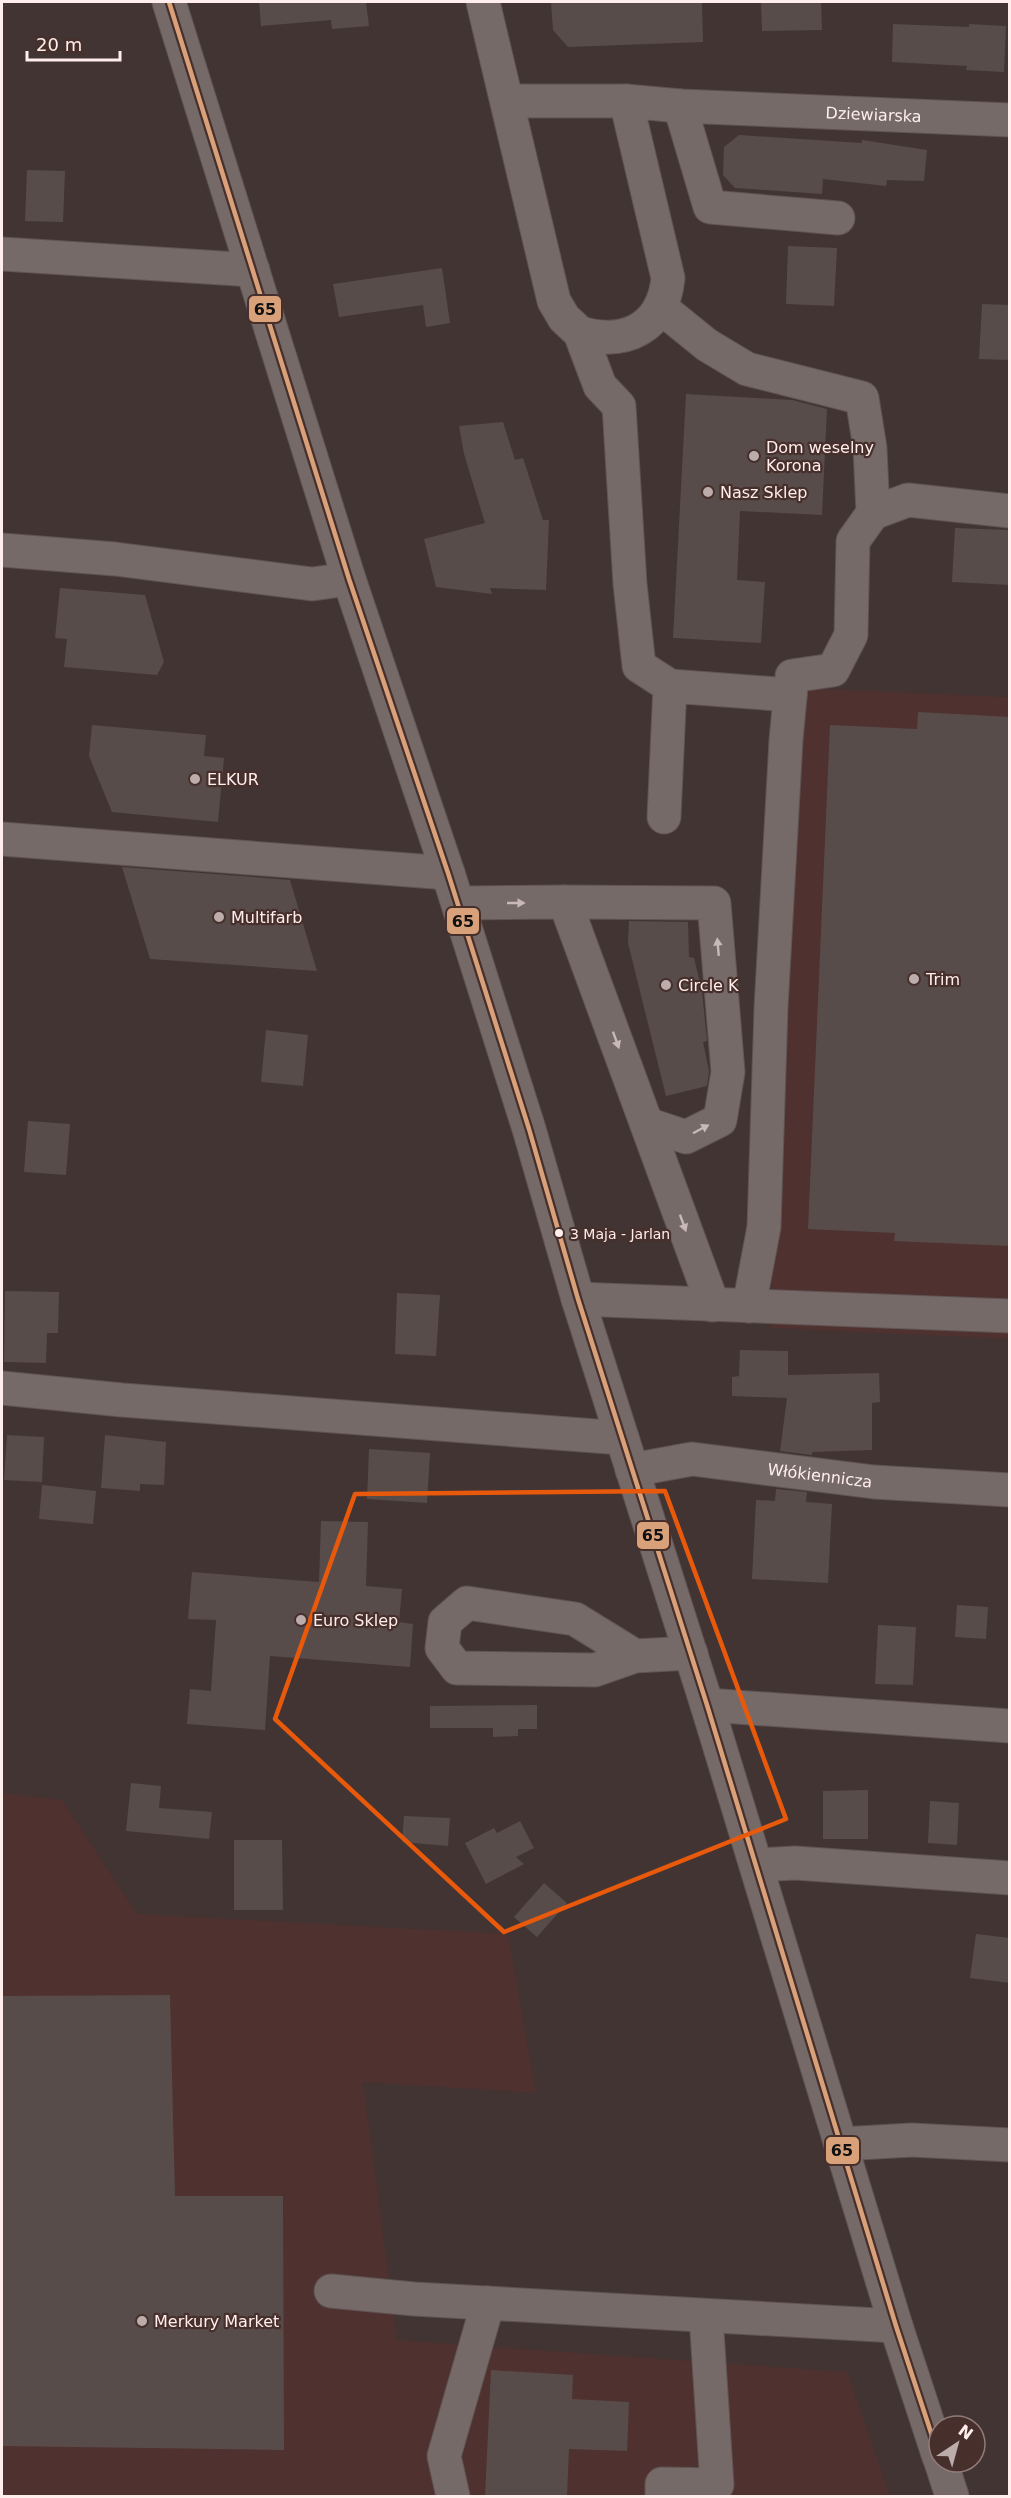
<svg xmlns="http://www.w3.org/2000/svg" width="1011" height="2498" viewBox="0 0 1011 2498" font-family="'DejaVu Sans',sans-serif">
	<style>
		.built { fill: #4f312f }
		.building { fill: #584c4a }
		.lines { fill: none; stroke-linecap: round; stroke-linejoin: round }
		.minor-casing { stroke: #5e5352; stroke-width: 35 }
		.minor { stroke: #756a68; stroke-width: 33 }
		.bus-1-casing { stroke: #472f2c; stroke-width: 9 }
		.bus-1 { stroke: #d9a179; stroke-width: 4.5 }
		.oneway { fill: #c8b9b7 }
		.marked { fill: none; stroke: #e8590c; stroke-width: 4.5; stroke-linejoin: round }
		.poi-dot { fill: #bcadab; stroke: #472f2c; stroke-width: 2 }
		.bus-dot { fill: #ffeeec; stroke: #472f2c; stroke-width: 2 }
		.labels { text-anchor: middle; stroke-width: 4.5; stroke-linejoin: round; paint-order: stroke }
		.bus-label { font-size: 14px; fill: #ffeeec; stroke: #472f2c; text-anchor: start }
		.street-label { font-size: 16px; fill: #ffeeec; stroke: #472f2c }
		.poi-label { font-size: 16px; fill: #ffeeec; stroke: #472f2c; text-anchor: start }
		.line-badge { stroke: #472f2c; stroke-width: 2 }
		.pale-badge-label { font-size: 16px; text-anchor: middle; font-weight: bold; fill: #111 }
	</style>
	<rect width="100%" height="100%" fill="#413432"/>
	<!-- built -->
	<g class="built">
		<path d="M798,688L1009,697V1339L770,1328Z"/>
		<path d="M2,1793L62,1800L137,1914L508,1934L536,2093L363,2082L397,2340L847,2372L890,2496H2Z"/>
	</g>
	<!-- building -->
	<g class="building">
		<path d="M259,2H366L369,26L332,29L331,20L261,26Z"/>
		<path d="M551,2H702L703,42L568,47L553,30Z"/>
		<path d="M761,2H821L822,30L762,31Z"/>
		<path d="M893,24L969,27V24L1006,26L1004,72L966,70L967,66L892,62Z"/>
		<path d="M739,135L862,143V140L927,150L924,181L887,180L886,186L823,179L822,194L735,188L723,175L724,147Z"/>
		<path d="M27,170L65,171L63,222L25,221Z"/>
		<path d="M788,246L837,248L834,306L786,304Z"/>
		<path d="M442,268L450,323L426,327L423,305L339,317L333,284Z"/>
		<path d="M982,304L1010,305V360L979,359Z"/>
		<path d="M686,394L792,400L827,409L822,515L740,511L737,580L765,582L761,643L673,638Z"/>
		<path d="M503,422L515,460L523,458L543,520H549L546,590L490,588L492,594L436,587L424,539L485,523L464,454L459,426Z"/>
		<path d="M955,528L1010,530V585L952,582Z"/>
		<path d="M60,588L145,595L164,662L157,675L64,667L67,639L55,638Z"/>
		<path d="M918,712L1010,717V1246L894,1241L895,1233L808,1229L830,725L917,729Z"/>
		<path d="M92,725L206,735L204,756L224,758L218,822L112,812L89,756Z"/>
		<path d="M122,867L290,880L317,971L150,959Z"/>
		<path d="M629,921L688,922L689,957L694,958L702,991L707,1041L703,1042L709,1071L707,1086L666,1096L628,943Z"/>
		<path d="M266,1030L308,1035L303,1086L261,1082Z"/>
		<path d="M28,1121L70,1124L66,1175L24,1172Z"/>
		<path d="M5,1291L59,1292L58,1333H47L46,1363L4,1362Z"/>
		<path d="M397,1293L440,1295L436,1356L395,1354Z"/>
		<path d="M740,1350L788,1351V1375L879,1373L880,1402L872,1403V1450L812,1452V1455L780,1451L787,1398L732,1396V1377L739,1376Z"/>
		<path d="M7,1435L44,1437L42,1482L4,1480Z"/>
		<path d="M105,1435L166,1442L164,1485L140,1484V1491L101,1488Z"/>
		<path d="M369,1449L430,1453L427,1503L367,1499Z"/>
		<path d="M42,1485L96,1491L93,1524L39,1519Z"/>
		<path d="M776,1489L807,1492L806,1502L832,1504L828,1583L752,1579L756,1500L775,1501Z"/>
		<path d="M321,1521L368,1522L366,1586L402,1589L399,1622L413,1624L410,1667L270,1656L265,1730L187,1724L190,1689L211,1691L216,1620L188,1619L192,1572L319,1582Z"/>
		<path d="M957,1605L988,1607L986,1639L955,1637Z"/>
		<path d="M878,1625L916,1627L913,1685L875,1684Z"/>
		<path d="M537,1705V1729H518V1736L493,1737V1728H430V1706Z"/>
		<path d="M131,1783L161,1786L159,1808L212,1812L209,1839L126,1831Z"/>
		<path d="M868,1790V1839H823V1791Z"/>
		<path d="M930,1801L959,1803L957,1845L928,1843Z"/>
		<path d="M404,1816L450,1818L448,1846L402,1842Z"/>
		<path d="M520,1821L534,1848L516,1857L524,1864L486,1884L465,1843L494,1828L497,1833Z"/>
		<path d="M234,1840H282L283,1910H234Z"/>
		<path d="M544,1883L567,1903L537,1937L514,1917Z"/>
		<path d="M976,1934L1010,1938V1983L970,1978Z"/>
		<path d="M170,1995L175,2196H283L284,2450L2,2446V1996Z"/>
		<path d="M491,2370L573,2375L572,2399L629,2402L627,2451L569,2449L567,2496H485Z"/>
	</g>
	<g class="lines">
		<defs>
			<g id="minor">
				<path d="M169,2L349,579L448,873L529,1129L578,1299L707,1705L896,2326L939,2457"/>
				<path d="M483,2L554,301L564,318L580,333L600,386L619,406L630,584L639,666L670,686"/>
				<path id="s1" d="M508,101H626L680,106L1010,120"/>
				<path d="M680,106L710,207L838,218"/>
				<path d="M2,254L253,270"/>
				<path d="M660,307L707,345L747,369L862,398L870,448L873,513"/>
				<path d="M580,333C626,346 663,328 668,278L626,101"/>
				<path d="M2,550L115,559L312,584L349,579"/>
				<path d="M664,817L670,686L790,695"/>
				<path d="M2,839L448,873"/>
				<path d="M565,902L714,903L728,1072L720,1120L686,1137L647,1124"/>
				<path d="M458,903L565,902L713,1305"/>
				<path d="M578,1299L1010,1316"/>
				<path d="M749,1306L764,1227L771,1008L786,740L792,676L833,670L851,635L853,541L873,513L908,500L1010,511"/>
				<path d="M2,1388L122,1400L622,1438"/>
				<path id="s2" d="M632,1470L692,1459L874,1482L1010,1490"/>
				<path d="M635,1656L595,1670L457,1668L442,1648L445,1622L467,1603L575,1619L635,1656L691,1653"/>
				<path d="M707,1705L1010,1726"/>
				<path d="M757,1865L795,1863L1010,1878"/>
				<path d="M841,2144L912,2140L1010,2145"/>
				<path d="M331,2291L414,2299L896,2326"/>
				<path d="M941,2462L952,2496"/>
				<path d="M453,2496L444,2456L488,2303"/>
				<path d="M662,2496V2484L717,2485L706,2316"/>
			</g>
		</defs>
		<!-- minor casing -->
		<use href="#minor" class="minor-casing"/>
		<!-- minor -->
		<use href="#minor" class="minor"/>
		<defs>
			<path id="bus-1" d="M169,2L349,579L448,873L529,1129L578,1299L707,1705L896,2326L939,2457"/>
		</defs>
		<!-- bus-1 casing -->
		<use href="#bus-1" class="bus-1-casing"/>
		<!-- bus-1 -->
		<use href="#bus-1" class="bus-1"/>
	</g>
	<!-- one-way arrows -->
	<defs><path id="oneway-solid" d="M-6-.8H1V-3.2L6.5 0L1 3.2V.8H-6Z" transform="scale(1.5)"/></defs>
	<g class="oneway">
		<use href="#oneway-solid" transform="translate(516 903)"/>
		<use href="#oneway-solid" transform="translate(718 947) rotate(-95)"/>
		<use href="#oneway-solid" transform="translate(616 1040) rotate(70)"/>
		<use href="#oneway-solid" transform="translate(701 1129) rotate(-28)"/>
		<use href="#oneway-solid" transform="translate(683 1223) rotate(70)"/>
	</g>
	<!-- marked area -->
	<path class="marked" d="M665,1491L786,1819L504,1932L275,1719L355,1494Z"/>
	<!-- markers -->
	<g class="poi-dot">
		<circle cx="754" cy="456" r="6"/>
		<circle cx="708" cy="492" r="6"/>
		<circle cx="195" cy="779" r="6"/>
		<circle cx="219" cy="917" r="6"/>
		<circle cx="914" cy="979" r="6"/>
		<circle cx="666" cy="985" r="6"/>
		<circle cx="301" cy="1620" r="6"/>
		<circle cx="142" cy="2321" r="6"/>
	</g>
	<circle class="bus-dot" cx="559" cy="1233" r="5"/>
	<g class="labels">
		<!-- bus labels -->
		<g class="bus-label">
			<text x="570" y="1239">3 Maja - Jarlan</text>
		</g>
		<!-- street labels -->
		<g class="street-label">
			<text dy="6" stroke="none"><textPath href="#s1" startOffset="366">Dziewiarska</textPath></text>
			<text dy="6" stroke="none"><textPath href="#s2" startOffset="190">Włókiennicza</textPath></text>
		</g>
		<!-- poi labels -->
		<g class="poi-label">
			<text x="766" y="453">Dom weselny<tspan x="766" dy="18">Korona</tspan></text>
			<text x="720" y="498">Nasz Sklep</text>
			<text x="207" y="785">ELKUR</text>
			<text x="231" y="923">Multifarb</text>
			<text x="926" y="985">Trim</text>
			<text x="678" y="991">Circle K</text>
			<text x="313" y="1626">Euro Sklep</text>
			<text x="154" y="2327">Merkury Market</text>
		</g>
	</g>
	<g class="line-badge">
		<rect x="248" y="295" width="34" height="28" rx="6" fill="#d9a179"/>
		<rect x="446" y="907" width="34" height="28" rx="6" fill="#d9a179"/>
		<rect x="636" y="1521" width="34" height="29" rx="6" fill="#d9a179"/>
		<rect x="825" y="2136" width="35" height="29" rx="6" fill="#d9a179"/>
	</g>
	<g class="pale-badge-label">
		<text x="265" y="315">65</text>
		<text x="463" y="927">65</text>
		<text x="653" y="1541">65</text>
		<text x="842" y="2156">65</text>
	</g>
	<!-- border -->
	<rect width="1011" height="2498" fill="none" stroke="#ffeeec" stroke-width="6"/>
	<!-- north arrow -->
	<g transform="translate(957 2444) rotate(36)"><circle r="28" fill="#472f2c" stroke="#917b79" stroke-width="1.5"/>
	<path d="M0-4.5L10 22L0 15L-10 22Z" fill="#bcadab"/>
	<text y="-9" font-size="16" font-weight="bold" text-anchor="middle" fill="#ffeeec">N</text>
	</g>
	<!-- scale -->
	<path d="M27 51v9h93v-9" fill="none" stroke="#ffeeec" stroke-width="3"/>
	<text x="36" y="51" font-size="18" fill="#ffeeec" stroke="#472f2c" stroke-width="4.5" paint-order="stroke">20 m</text>
</svg>
